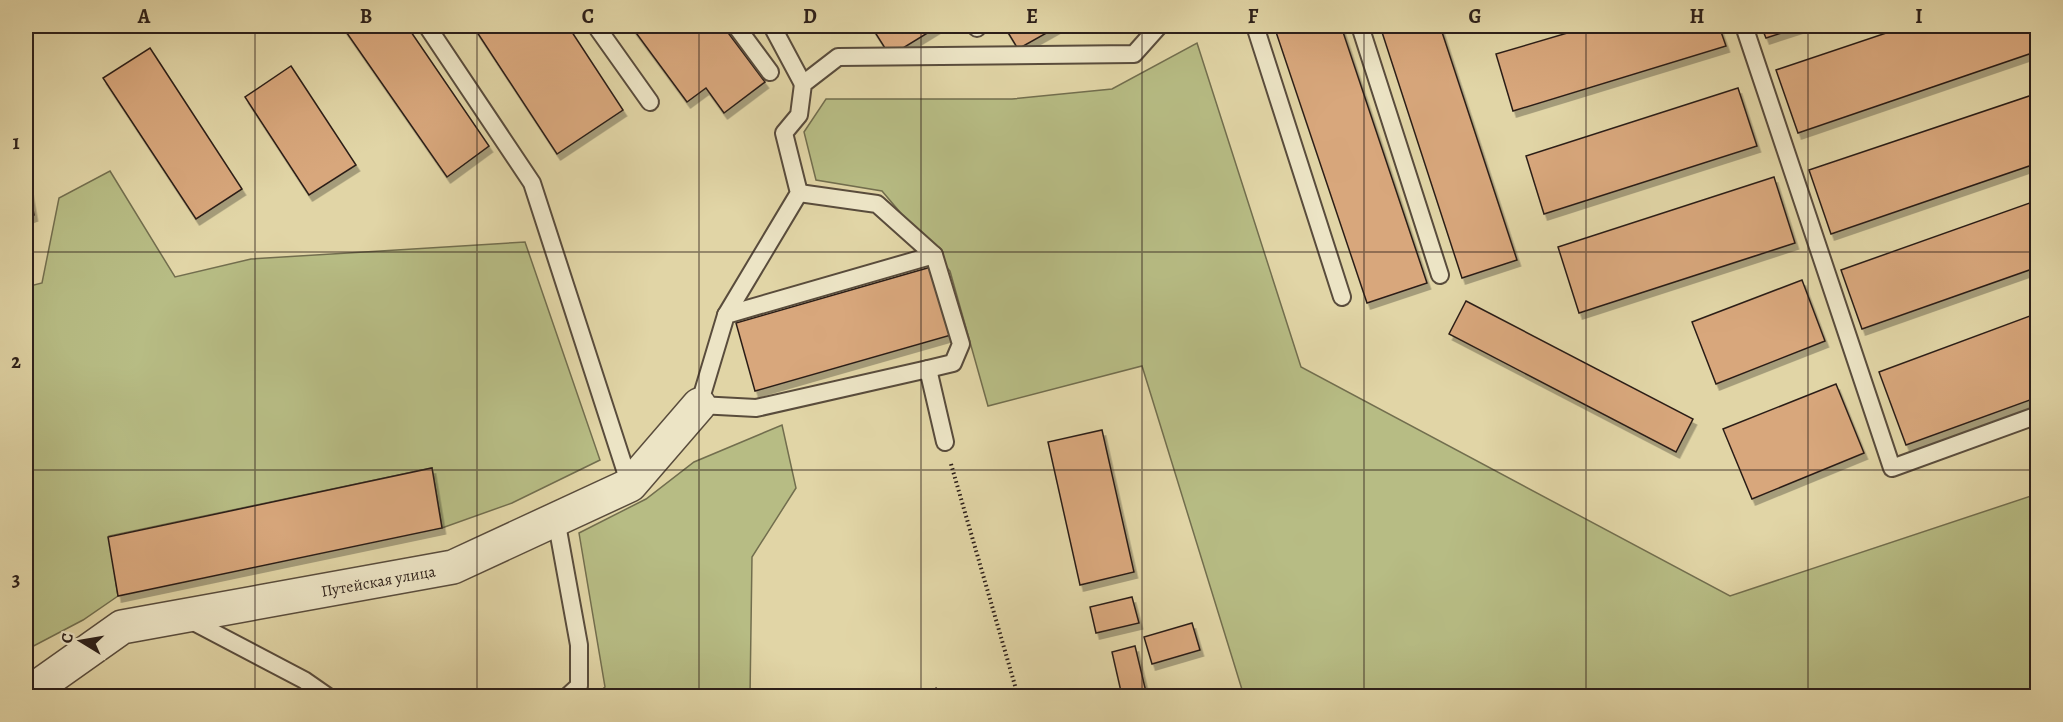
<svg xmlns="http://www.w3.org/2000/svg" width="2063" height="722" viewBox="0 0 2063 722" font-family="Alegreya,serif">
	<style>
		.green { fill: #b7bc84; stroke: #726e4e; stroke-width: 1.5 }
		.building { fill: #d8a77b; stroke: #2c1f19; stroke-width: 1.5; filter: url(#shadow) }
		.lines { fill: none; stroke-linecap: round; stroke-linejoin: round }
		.service-casing { stroke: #594c3c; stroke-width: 20 }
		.minor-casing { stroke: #594c3c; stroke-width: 36 }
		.path { stroke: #2c1f19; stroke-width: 4; stroke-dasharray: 1.5 3; stroke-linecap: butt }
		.service { stroke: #ece4c5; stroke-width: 16 }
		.minor { stroke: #ece4c5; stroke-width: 33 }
		.rail { stroke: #2c1f19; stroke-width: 4.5; stroke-dasharray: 10 10; stroke-linecap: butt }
		.grid { fill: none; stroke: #2c1f19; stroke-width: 1.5; stroke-opacity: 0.55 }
		.labels { text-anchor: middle; stroke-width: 4.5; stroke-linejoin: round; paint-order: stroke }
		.street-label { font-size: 16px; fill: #2c1f19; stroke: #ece4c5 }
		.neatline { fill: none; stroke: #2c1f19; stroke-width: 2 }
		.grid-label { font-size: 20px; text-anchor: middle; font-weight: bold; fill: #2c1f19 }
	</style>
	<defs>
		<filter id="shadow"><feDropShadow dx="3.5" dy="6" stdDeviation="0" flood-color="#0004"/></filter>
	</defs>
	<rect width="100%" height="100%" fill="#e1d5a6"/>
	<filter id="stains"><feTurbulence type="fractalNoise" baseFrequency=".00333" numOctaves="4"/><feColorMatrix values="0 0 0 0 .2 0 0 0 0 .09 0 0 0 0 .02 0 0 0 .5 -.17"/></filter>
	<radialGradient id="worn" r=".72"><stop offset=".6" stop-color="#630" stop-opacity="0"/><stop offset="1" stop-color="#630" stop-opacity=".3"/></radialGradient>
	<!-- green -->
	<g class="green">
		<path d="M1197,43L1301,367L1730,596L2037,494V696H1244L1142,366L988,406L950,271L882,191L816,180L804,132L826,99H1012L1112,89Z"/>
		<path d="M110,171L175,277L251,259L525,242L600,460L512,503L442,528L432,468L109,536L118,596L83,620L26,650V287L42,283L59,198Z"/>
		<path d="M782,425L796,488L752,557L750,696H594L605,687L579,533L646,499L694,462Z"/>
	</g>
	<!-- building -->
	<g class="building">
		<path d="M342,26H407L489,146L447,177Z"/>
		<path d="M473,26H568L623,110L557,154Z"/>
		<path d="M631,26H723L765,82L724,113L706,88L687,102Z"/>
		<path d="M871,26H939L890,56Z"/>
		<path d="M1004,26H1059L1018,49Z"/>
		<path d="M1274,26H1341L1427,283L1367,303Z"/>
		<path d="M1380,26H1440L1517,260L1462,278Z"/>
		<path d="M1591,26H1719L1726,46L1513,111L1496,54Z"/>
		<path d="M1761,26H1803L1766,38Z"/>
		<path d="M1907,26H2038V51L1798,133L1776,70Z"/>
		<path d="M150,48L242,189L196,219L103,78Z"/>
		<path d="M291,66L356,165L309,195L245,97Z"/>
		<path d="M1738,88L1757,146L1544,214L1526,156Z"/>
		<path d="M2038,93V163L1831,234L1809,170Z"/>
		<path d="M26,170L34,215L26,218Z"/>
		<path d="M1774,177L1795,243L1579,313L1558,247Z"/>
		<path d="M2038,200V267L1862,329L1841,270Z"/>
		<path d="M931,267L951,335L755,391L736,323Z"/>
		<path d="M1802,280L1825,341L1716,384L1692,322Z"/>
		<path d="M1466,301L1693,419L1676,452L1449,334Z"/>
		<path d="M2038,313V397L1906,445L1879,372Z"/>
		<path d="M1836,384L1864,453L1752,499L1723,429Z"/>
		<path d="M1102,430L1134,572L1080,585L1048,442Z"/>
		<path d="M432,468L442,528L118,596L108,537Z"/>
		<path d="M1132,597L1139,623L1096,633L1090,607Z"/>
		<path d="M1192,623L1200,650L1152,664L1144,637Z"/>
		<path d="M1135,646L1147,696H1122L1112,652Z"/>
	</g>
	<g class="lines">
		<defs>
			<g id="service">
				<path d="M427,26L532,183L630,485"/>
				<path d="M596,26L650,102"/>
				<path d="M736,26L770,72"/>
				<path d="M772,26L803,84"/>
				<path d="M975,26L977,28"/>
				<path d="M1255,26L1342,297"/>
				<path d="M1360,26L1440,275"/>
				<path d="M1744,26L1892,468L2038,415"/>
				<path d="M799,193L877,204L934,255L961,344L953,363L928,369"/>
				<path d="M934,255L726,315L699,405L756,408L928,369L945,442"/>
				<path d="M726,315L799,193L784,133L799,115L803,84L838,57L1134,54L1159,26"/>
				<path d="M556,519L579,645V686L568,696"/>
				<path d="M186,618L304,680L327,696"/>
			</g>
			<g id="minor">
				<path id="s1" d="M26,695L122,627L453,567L630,485L699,405"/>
			</g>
		</defs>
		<!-- service casing -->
		<use href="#service" class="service-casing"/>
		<!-- minor casing -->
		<use href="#minor" class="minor-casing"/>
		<!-- path -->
		<path class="path" d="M951,464L1018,696"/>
		<!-- service -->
		<use href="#service" class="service"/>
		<!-- minor -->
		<use href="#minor" class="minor"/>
		<!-- rail -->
		<path class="rail" d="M931,696L940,686"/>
	</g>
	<!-- grid -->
	<path class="grid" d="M255,26V696M477,26V696M699,26V696M921,26V696M1142,26V696M1364,26V696M1586,26V696M1808,26V696M26,252H2038M26,470H2038"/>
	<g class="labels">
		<!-- street labels -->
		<g class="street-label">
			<text dy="6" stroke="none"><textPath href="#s1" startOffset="378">Путейская улица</textPath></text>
		</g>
	</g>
	<!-- margin -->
	<rect width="2063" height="722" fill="none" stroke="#e1d5a6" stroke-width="66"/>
	<!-- north arrow -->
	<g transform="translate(81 641) rotate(281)" stroke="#ece4c5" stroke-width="4.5" paint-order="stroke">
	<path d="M0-4.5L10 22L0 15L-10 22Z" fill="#2c1f19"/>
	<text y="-9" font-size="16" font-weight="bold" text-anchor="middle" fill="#2c1f19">С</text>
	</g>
	<rect x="33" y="33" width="1997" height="656" class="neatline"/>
	<g class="grid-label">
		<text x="144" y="23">A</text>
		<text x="366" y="23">B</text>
		<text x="588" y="23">C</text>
		<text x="810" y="23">D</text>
		<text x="1032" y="23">E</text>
		<text x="1253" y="23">F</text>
		<text x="1475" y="23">G</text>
		<text x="1697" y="23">H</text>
		<text x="1919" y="23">I</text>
		<text x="16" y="149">1</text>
		<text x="16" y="368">2</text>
		<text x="16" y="586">3</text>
	</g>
	<rect width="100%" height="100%" filter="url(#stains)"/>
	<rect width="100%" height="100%" fill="url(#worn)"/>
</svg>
